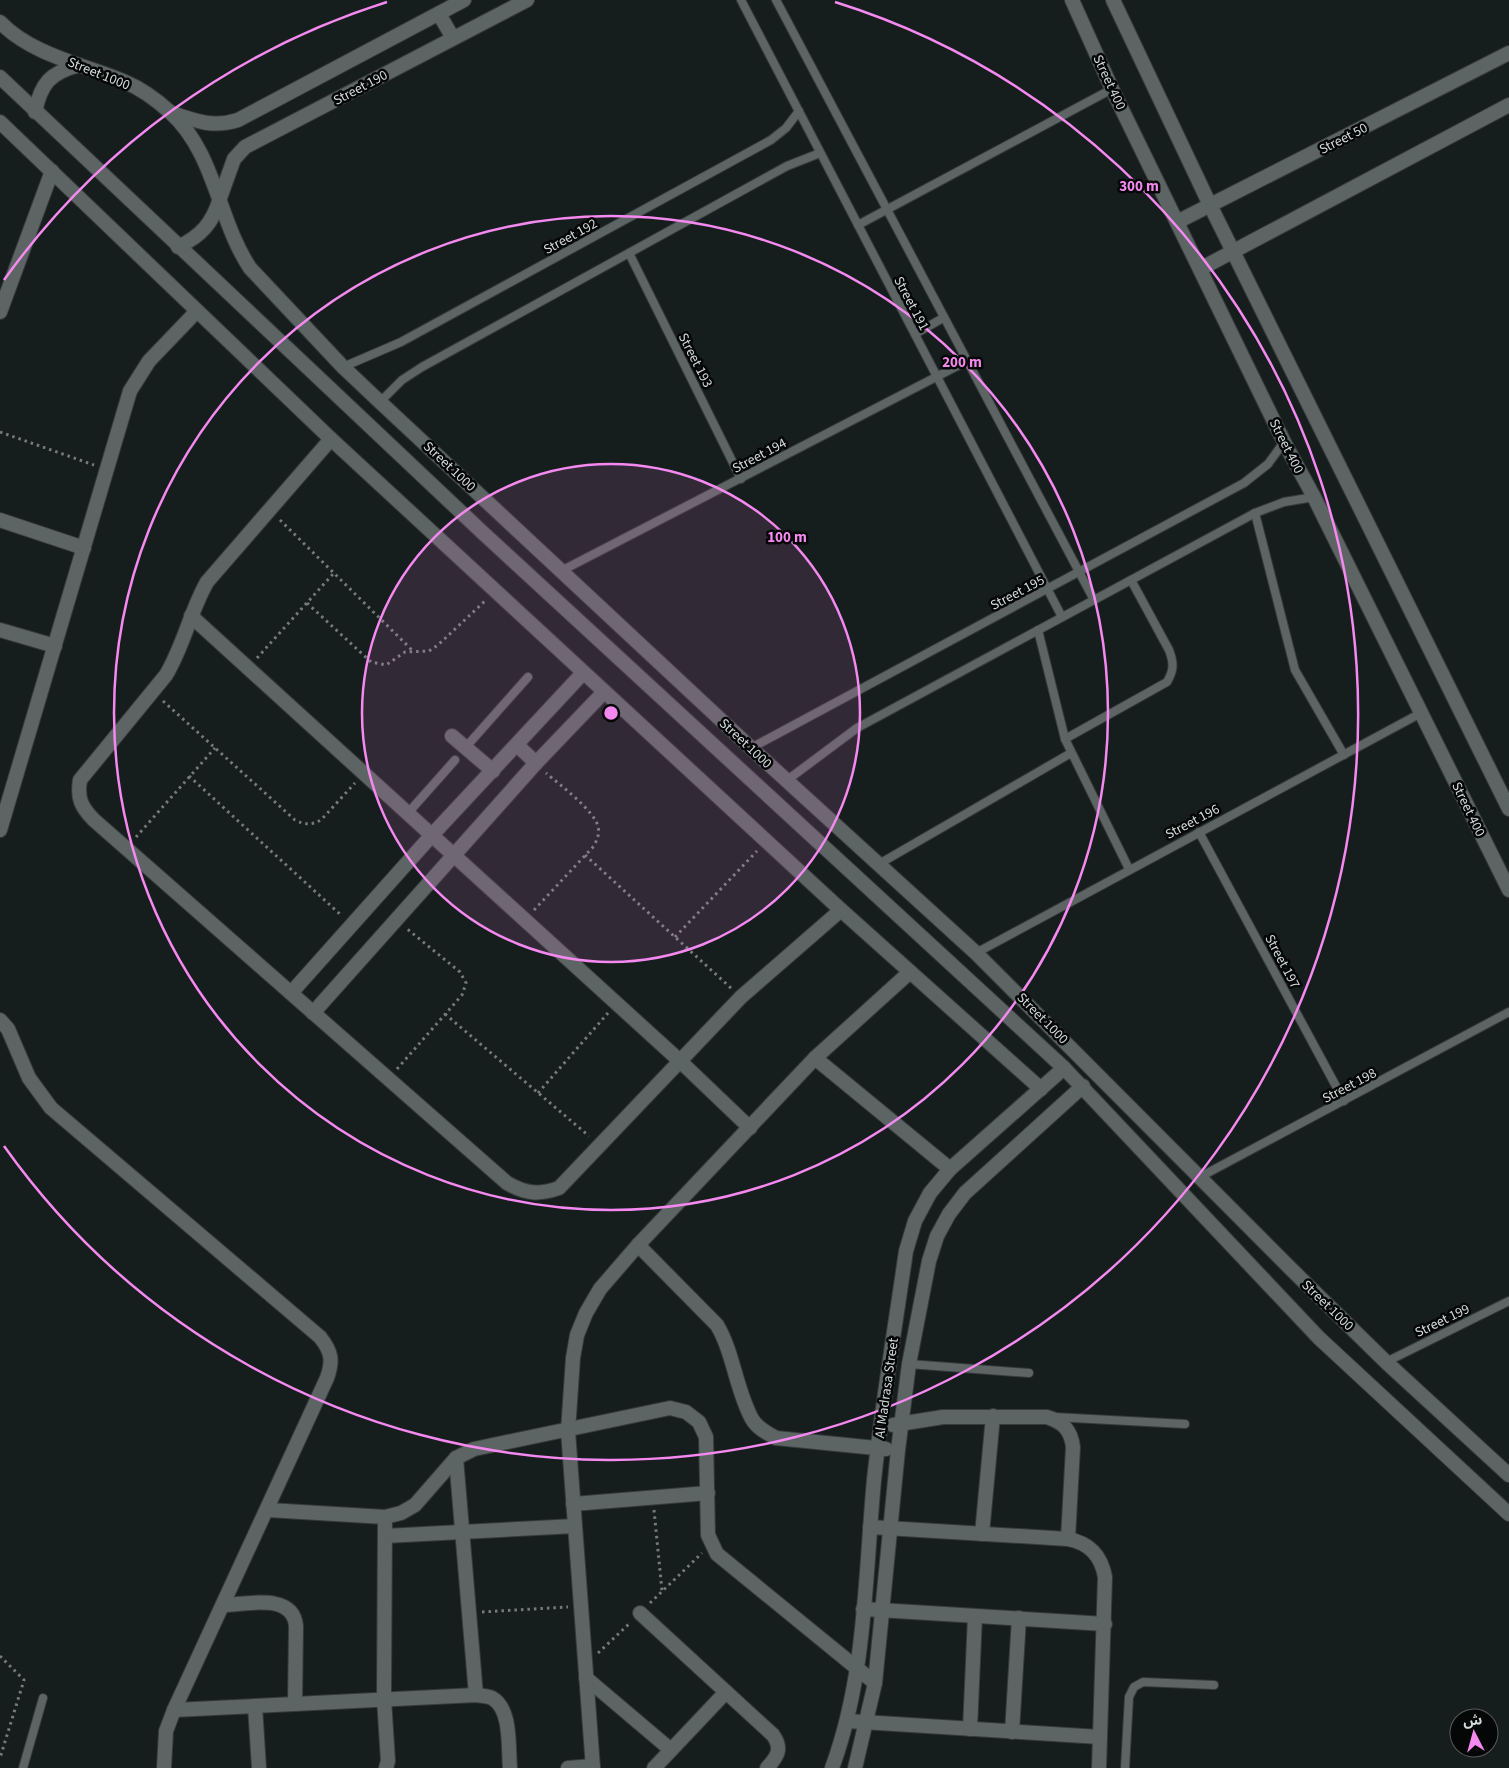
<svg xmlns="http://www.w3.org/2000/svg" width="1509" height="1768" viewBox="0 0 1509 1768" font-family="'Source Sans 3','Noto Sans Arabic',sans-serif">
	<style>
		.lines { fill: none; stroke-linecap: round; stroke-linejoin: round }
		.service-casing { stroke: #363a3a; stroke-width: 10 }
		.minor-casing { stroke: #363a3a; stroke-width: 16 }
		.tertiary-casing { stroke: #363a3a; stroke-width: 16 }
		.path { stroke: #757a7a; stroke-width: 3; stroke-dasharray: 2.5 4; stroke-linecap: butt }
		.service { stroke: #5d6464; stroke-width: 8 }
		.minor { stroke: #5d6464; stroke-width: 14 }
		.tertiary { stroke: #5d6464; stroke-width: 14 }
		.ring { fill: none; stroke: #f589ef; stroke-width: 2.5 }
		.labels { text-anchor: middle; stroke-width: 5; stroke-linejoin: round; paint-order: stroke }
		.street-label { font-size: 14px; fill: #d6dada; stroke: #050707 }
		.centre { fill: #f589ef; stroke: #050707; stroke-width: 2.5 }
		.ring-label { font-size: 15px; text-anchor: middle; font-weight: bold; fill: #f589ef; stroke: #050707; stroke-width: 5; stroke-linejoin: round; paint-order: stroke }
	</style>
	<rect width="100%" height="100%" fill="#161d1d"/>
	<g class="lines">
		<defs>
			<g id="service">
				<path d="M741,0L1062,617"/>
				<path d="M776,0L1094,600"/>
				<path d="M858,225L1112,89"/>
				<path d="M629,253L741,479"/>
				<path d="M915,334L943,318"/>
				<path d="M343,367L401,342L771,140L786,128L799,111"/>
				<path d="M380,402L402,380L422,367L787,166L820,153"/>
				<path d="M1255,513L1295,670L1344,755"/>
				<path d="M563,570L967,361"/>
				<path d="M1038,630L1065,739L1129,869"/>
				<path d="M1065,739L1167,682C1174,670 1174,663 1169,650L1131,580"/>
				<path d="M465,748L528,677"/>
				<path d="M751,748L1244,483L1268,464L1284,442"/>
				<path d="M786,781L857,728L1255,513L1284,502L1314,497"/>
				<path d="M408,813L455,760"/>
				<path d="M1199,832L1344,1101"/>
				<path d="M879,864L1071,753"/>
				<path d="M976,953L1421,713"/>
				<path d="M1200,1177L1509,1012"/>
				<path d="M1386,1362L1509,1301"/>
				<path d="M909,1364L1029,1373"/>
				<path d="M1054,1417L1185,1424"/>
				<path d="M23,1768L43,1698"/>
				<path d="M1125,1768L1129,1697L1134,1687L1143,1682L1214,1685"/>
			</g>
			<g id="minor">
				<path d="M439,14L453,38"/>
				<path d="M172,113C195,121 213,128 238,120L464,0"/>
				<path d="M0,122L331,439L841,910L1041,1089"/>
				<path d="M220,198L234,159L245,147L527,0"/>
				<path d="M0,312L52,171"/>
				<path d="M331,439L207,582C190,612 184,645 166,675L80,780C77,798 81,807 94,820L507,1183C526,1194 539,1195 559,1188L741,997L841,910"/>
				<path d="M0,520L84,548"/>
				<path d="M191,616L681,1062L750,1128"/>
				<path d="M0,630L55,646"/>
				<path d="M452,736L493,771"/>
				<path d="M517,745L536,763"/>
				<path d="M0,830L130,391L149,361L197,311"/>
				<path d="M291,993L432,835L583,673"/>
				<path d="M313,1013L536,763L604,692"/>
				<path d="M0,1020L8,1029L29,1078L51,1108L320,1337C332,1352 333,1361 327,1378L174,1710L166,1731L164,1768"/>
				<path d="M815,1058L950,1169"/>
				<path d="M638,1245L717,1325C734,1354 736,1390 752,1419C757,1428 767,1433 776,1438L886,1449"/>
				<path d="M893,1425L943,1417H1047C1063,1422 1071,1430 1073,1447L1068,1539"/>
				<path d="M456,1458L476,1695"/>
				<path d="M573,1504L708,1493"/>
				<path d="M268,1510L385,1517L401,1513L415,1505L456,1458L474,1449L670,1408L686,1412L699,1422L706,1437L708,1535L717,1554L875,1683"/>
				<path d="M385,1517L384,1699L388,1761L386,1768"/>
				<path d="M870,1527L1068,1539C1089,1543 1101,1555 1105,1577L1099,1768"/>
				<path d="M982,1534L993,1416"/>
				<path d="M385,1536L575,1526"/>
				<path d="M224,1605C248,1604 293,1593 296,1626L295,1704"/>
				<path d="M863,1609L1105,1624"/>
				<path d="M640,1613L773,1735C783,1749 777,1757 767,1768"/>
				<path d="M586,1678L671,1750"/>
				<path d="M255,1706L259,1768"/>
				<path d="M174,1710L476,1695C481,1696 488,1696 492,1698C512,1709 508,1748 510,1768"/>
				<path d="M847,1721L1100,1737"/>
				<path d="M970,1729L975,1616"/>
				<path d="M1012,1732L1019,1618"/>
				<path d="M568,1768L593,1766"/>
				<path d="M593,1768L568,1431L573,1358L577,1335L586,1313L600,1289L638,1245L815,1058L910,972"/>
				<path d="M654,1768L726,1692"/>
				<path d="M832,1768C866,1676 865,1577 874,1480C882,1404 895,1328 906,1251L915,1221L930,1193L950,1169L1064,1068"/>
				<path d="M855,1768L875,1683L898,1450L909,1364L929,1261L937,1236L949,1214L965,1193L1083,1086"/>
			</g>
			<g id="tertiary">
				<path d="M1072,0L1112,89L1284,442L1314,497L1509,890"/>
				<path d="M1113,0L1210,205L1509,809"/>
				<path d="M0,22C32,55 82,64 123,81C140,88 157,100 171,113C215,153 218,220 250,268L343,367L380,402L751,748L976,953L1290,1268L1386,1362L1509,1475"/>
				<path d="M0,77L482,532L1064,1068L1319,1338L1509,1514"/>
				<path d="M35,112C41,83 50,73 79,65"/>
				<path d="M1177,222L1509,53"/>
				<path d="M178,247C201,236 213,223 220,198"/>
				<path d="M1200,269L1509,105"/>
			</g>
		</defs>
		<!-- service casing -->
		<use href="#service" class="service-casing"/>
		<!-- minor casing -->
		<use href="#minor" class="minor-casing"/>
		<!-- tertiary casing -->
		<use href="#tertiary" class="tertiary-casing"/>
		<!-- path -->
		<g class="path">
			<path d="M0,432L94,465"/>
			<path d="M280,520L412,650"/>
			<path d="M307,603L371,662L386,665L405,652L429,651L438,645L486,600"/>
			<path d="M257,658L333,574"/>
			<path d="M163,701L295,820C305,825 312,825 321,820L355,783"/>
			<path d="M189,776L342,916"/>
			<path d="M136,837L215,748"/>
			<path d="M585,855L732,989"/>
			<path d="M534,910L594,846C597,839 600,834 598,827C596,812 559,784 546,773"/>
			<path d="M675,937L757,851"/>
			<path d="M445,1014L589,1136"/>
			<path d="M397,1069L462,995L466,983L460,972L406,928"/>
			<path d="M538,1093L608,1013"/>
			<path d="M654,1510L662,1591"/>
			<path d="M650,1603L702,1553"/>
			<path d="M482,1612L568,1607"/>
			<path d="M598,1653L630,1623"/>
			<path d="M0,1656L24,1680L0,1758"/>
		</g>
		<!-- service -->
		<use href="#service" class="service"/>
		<!-- minor -->
		<use href="#minor" class="minor"/>
		<!-- tertiary -->
		<use href="#tertiary" class="tertiary"/>
	</g>
	<!-- distance rings -->
	<circle cx="611" cy="713" r="249" fill="#f589ef" fill-opacity=".12"/>
	<g class="ring">
		<circle cx="611" cy="713" r="249"/>
		<circle cx="611" cy="713" r="497"/>
		<path d="M4 280A746 746 0 0 1 387 2M835 2A746 746 0 1 1 4 1146"/>
	</g>
	<g class="labels">
		<!-- street labels -->
		<g class="street-label">
			<text transform="translate(99 73) rotate(22)" y="5">Street 1000</text>
			<text transform="translate(1110 82) rotate(65)" y="5">Street 400</text>
			<text transform="translate(360 87) rotate(-28)" y="5">Street 190</text>
			<text transform="translate(1343 138) rotate(-27)" y="5">Street 50</text>
			<text transform="translate(570 236) rotate(-29)" y="5">Street 192</text>
			<text transform="translate(912 303) rotate(62)" y="5">Street 191</text>
			<text transform="translate(696 360) rotate(63)" y="5">Street 193</text>
			<text transform="translate(1287 446) rotate(63)" y="5">Street 400</text>
			<text transform="translate(759 455) rotate(-28)" y="5">Street 194</text>
			<text transform="translate(450 466) rotate(43)" y="5">Street 1000</text>
			<text transform="translate(1017 592) rotate(-28)" y="5">Street 195</text>
			<text transform="translate(746 743) rotate(43)" y="5">Street 1000</text>
			<text transform="translate(1469 809) rotate(64)" y="5">Street 400</text>
			<text transform="translate(1192 821) rotate(-28)" y="5">Street 196</text>
			<text transform="translate(1283 961) rotate(62)" y="5">Street 197</text>
			<text transform="translate(1043 1018) rotate(45)" y="5">Street 1000</text>
			<text transform="translate(1349 1085) rotate(-28)" y="5">Street 198</text>
			<text transform="translate(1328 1305) rotate(44)" y="5">Street 1000</text>
			<text transform="translate(1442 1320) rotate(-26)" y="5">Street 199</text>
			<text transform="translate(886 1388) rotate(-82)" y="5">Al Madrasa Street</text>
		</g>
	</g>
	<circle cx="611" cy="713" r="8" class="centre"/>
	<g class="ring-label">
		<text x="1139" y="191">300 m</text>
		<text x="962" y="367">200 m</text>
		<text x="787" y="542">100 m</text>
	</g>
	<!-- north arrow -->
	<g transform="translate(1474 1733) rotate(354)"><circle r="24" fill="#050707" stroke="#595b5b"/>
	<path d="M0-4L9 19L0 12L-9 19Z" fill="#f589ef"/>
	<text y="-8" font-size="14" font-weight="bold" text-anchor="middle" fill="#d6dada">ش</text>
	</g>
</svg>
